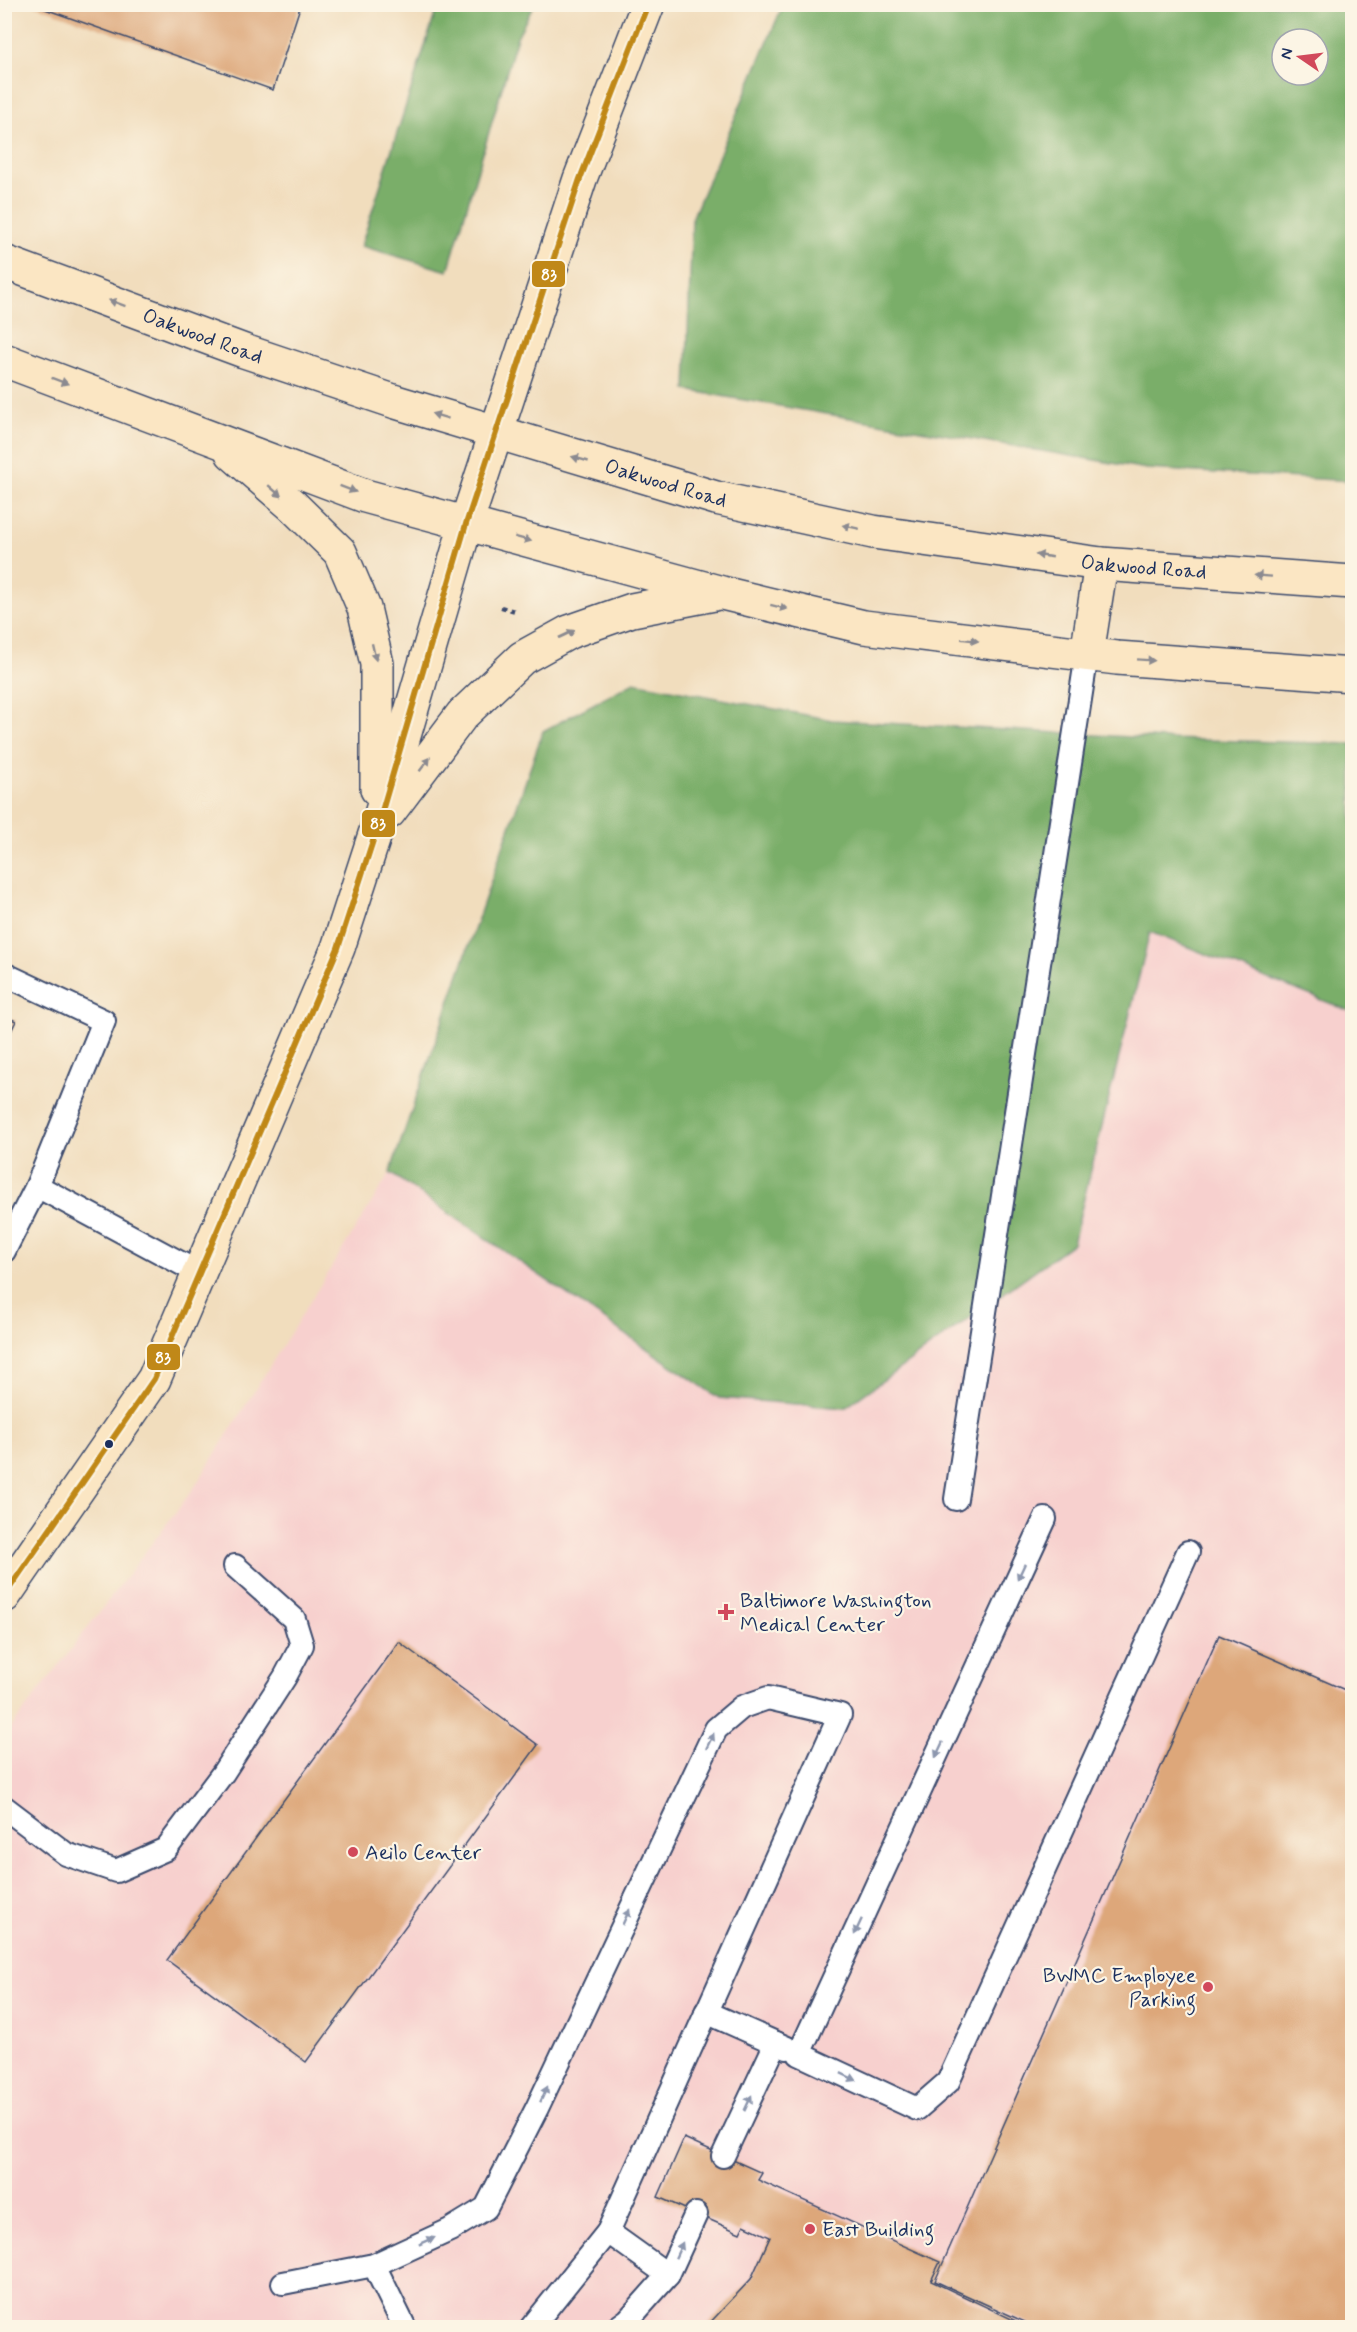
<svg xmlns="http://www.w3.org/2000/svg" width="1357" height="2332" viewBox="0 0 1357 2332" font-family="Mynerve,sans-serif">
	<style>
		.built { fill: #f7d0ce }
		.forest { fill: #7aae69; stroke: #4a6e64; stroke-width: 1.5; fill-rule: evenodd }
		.building { fill: #dda77a }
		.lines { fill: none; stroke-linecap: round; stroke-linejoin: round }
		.lane-casing { stroke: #3b496c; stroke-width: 26 }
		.secondary-casing { stroke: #3b496c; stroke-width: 36 }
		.path { stroke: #3b496c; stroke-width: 4; stroke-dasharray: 4.5 4.5; stroke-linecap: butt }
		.lane { stroke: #fff; stroke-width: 22 }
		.secondary { stroke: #fbe6c3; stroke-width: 33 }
		.bus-1-casing { stroke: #fcf5e5; stroke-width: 10 }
		.bus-1 { stroke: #c08818; stroke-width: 6 }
		.oneway { fill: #8b8a90 }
		.oneway2 { fill: #8d97ae }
		.bus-dot { fill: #1b2f5e; stroke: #fcf5e5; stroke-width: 2 }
		.poi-dot { fill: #d1495b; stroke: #fcf5e5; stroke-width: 2 }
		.labels { text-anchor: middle; stroke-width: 4.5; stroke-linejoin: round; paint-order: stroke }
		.street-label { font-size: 21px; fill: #1b2f5e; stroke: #fcf5e5 }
		.poi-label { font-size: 21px; fill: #1b2f5e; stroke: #fcf5e5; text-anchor: start }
		.line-badge { stroke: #fcf5e5; stroke-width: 2 }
		.badge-label { font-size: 16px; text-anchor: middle; font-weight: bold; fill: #fff }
	</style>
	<rect width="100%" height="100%" fill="#fcf5e5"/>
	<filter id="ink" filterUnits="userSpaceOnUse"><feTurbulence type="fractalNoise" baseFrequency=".0167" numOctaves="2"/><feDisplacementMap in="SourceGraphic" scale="12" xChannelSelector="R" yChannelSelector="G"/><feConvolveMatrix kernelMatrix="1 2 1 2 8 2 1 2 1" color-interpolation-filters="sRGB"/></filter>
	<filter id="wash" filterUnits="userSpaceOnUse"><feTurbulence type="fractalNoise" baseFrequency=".008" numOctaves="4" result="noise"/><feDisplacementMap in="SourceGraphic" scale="24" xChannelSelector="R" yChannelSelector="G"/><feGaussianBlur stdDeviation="1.35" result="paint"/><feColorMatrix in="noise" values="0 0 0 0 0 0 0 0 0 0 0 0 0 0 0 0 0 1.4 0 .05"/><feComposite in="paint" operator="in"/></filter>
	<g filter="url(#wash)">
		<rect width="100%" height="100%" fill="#f1ddbd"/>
		<!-- built -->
		<path class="built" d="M1150,932L1352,1012V2327H5L4,1737L194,1488L390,1173L719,1398L1073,1243Z"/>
		<!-- forest -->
		<g class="forest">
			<path d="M438,5H534L517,37L448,271L361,246Z"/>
			<path d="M783,5H1352V481L1147,469L686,390L692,219ZM1282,39H1318V75H1282Z"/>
			<path d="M634,682L832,720L1166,739L1352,744V1012L1150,932L1073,1243L845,1408L719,1398L390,1173L543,731Z"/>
		</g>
		<g id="blocks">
			<!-- building -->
			<g class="building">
				<path d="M31,4H301L273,90Z"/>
				<path d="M4,1016L16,1021L4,1046Z"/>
				<path d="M1219,1635L1352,1693V2328H1038L935,2281Z"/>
				<path d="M399,1642L538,1745L306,2062L167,1960Z"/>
				<path d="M684,2138L762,2173L758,2180L940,2262L931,2281L1016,2321L1013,2328H705L751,2279L770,2237L744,2225L740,2233L658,2197Z"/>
			</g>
		</g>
	</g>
	<g filter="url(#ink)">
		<use href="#blocks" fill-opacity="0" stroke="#3b496c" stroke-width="1.5"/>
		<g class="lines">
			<defs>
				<g id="lane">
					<path d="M4,974L104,1021L37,1186L4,1251"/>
					<path d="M37,1186L199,1273"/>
					<path d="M956,1499L1087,654"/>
					<path d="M1045,1519L799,2054L917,2109L948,2082L1188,1552"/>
					<path d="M4,1807L66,1854L116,1871L166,1849L223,1773L285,1677L302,1645L294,1619L235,1566"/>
					<path d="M706,2012L787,2048"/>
					<path d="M723,2156L776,2043"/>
					<path d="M608,2232L668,2275"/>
					<path d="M374,2265L405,2328"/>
					<path d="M283,2283L374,2265L450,2230L486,2208L537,2108L716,1729L742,1707L768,1698L840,1715L608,2232L531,2328"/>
					<path d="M617,2328L628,2320L668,2275L696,2214"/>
				</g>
				<g id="secondary">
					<path id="s1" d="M4,262L244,351L396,402L716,498L873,532L1101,564L1352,582"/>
					<path d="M4,360L365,496L722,593L864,627L1117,658L1352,675"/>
					<path d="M232,453L293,506L340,552L364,608L377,664V789"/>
					<path d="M1087,654L1101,564"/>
					<path d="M389,812L462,715L522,658L569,632L632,610L714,594"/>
					<path d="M4,1596L154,1379L338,948L377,828L466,524L496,433L580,179L648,4"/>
				</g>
			</defs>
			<!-- lane casing -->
			<use href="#lane" class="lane-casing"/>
			<!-- secondary casing -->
			<use href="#secondary" class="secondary-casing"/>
			<!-- path -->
			<path class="path" d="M501,607L515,611"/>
			<!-- lane -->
			<use href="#lane" class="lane"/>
			<!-- secondary -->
			<use href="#secondary" class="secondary"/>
			<defs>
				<path id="bus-1" d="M4,1596L154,1379L338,948L377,828L466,524L496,433L580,179L648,4"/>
			</defs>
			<!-- bus-1 casing -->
			<use href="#bus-1" class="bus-1-casing"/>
			<!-- bus-1 -->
			<use href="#bus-1" class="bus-1"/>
		</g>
		<!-- one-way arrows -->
		<defs><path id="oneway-solid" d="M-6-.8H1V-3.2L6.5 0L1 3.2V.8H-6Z" transform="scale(1.5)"/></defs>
		<g class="oneway">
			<use href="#oneway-solid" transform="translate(117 303) rotate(-160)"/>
			<use href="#oneway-solid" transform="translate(60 381) rotate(20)"/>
			<use href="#oneway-solid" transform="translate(440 416) rotate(-163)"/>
			<use href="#oneway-solid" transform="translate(580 459) rotate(-164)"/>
			<use href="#oneway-solid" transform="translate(348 489) rotate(21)"/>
			<use href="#oneway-solid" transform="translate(275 491) rotate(41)"/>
			<use href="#oneway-solid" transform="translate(851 527) rotate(-168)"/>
			<use href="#oneway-solid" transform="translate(523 539) rotate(15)"/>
			<use href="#oneway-solid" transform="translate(1044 556) rotate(-172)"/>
			<use href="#oneway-solid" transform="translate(1263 576) rotate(-176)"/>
			<use href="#oneway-solid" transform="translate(779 607) rotate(14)"/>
			<use href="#oneway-solid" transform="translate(567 634) rotate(-25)"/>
			<use href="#oneway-solid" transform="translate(970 640) rotate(7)"/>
			<use href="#oneway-solid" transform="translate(374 652) rotate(77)"/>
			<use href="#oneway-solid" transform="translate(1146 660) rotate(4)"/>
			<use href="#oneway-solid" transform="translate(425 764) rotate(-53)"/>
		</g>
		<g class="oneway2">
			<use href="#oneway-solid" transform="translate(1021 1572) rotate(115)"/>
			<use href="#oneway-solid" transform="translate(710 1741) rotate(-64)"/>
			<use href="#oneway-solid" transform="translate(939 1750) rotate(115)"/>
			<use href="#oneway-solid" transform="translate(626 1917) rotate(-65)"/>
			<use href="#oneway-solid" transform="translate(858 1927) rotate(115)"/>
			<use href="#oneway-solid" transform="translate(849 2077) rotate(25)"/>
			<use href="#oneway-solid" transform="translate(544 2094) rotate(-65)"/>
			<use href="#oneway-solid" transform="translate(748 2103) rotate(-65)"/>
			<use href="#oneway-solid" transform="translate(427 2241) rotate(-24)"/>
			<use href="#oneway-solid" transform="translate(679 2250) rotate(-65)"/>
		</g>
	</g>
	<!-- markers -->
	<circle class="bus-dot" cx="109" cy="1444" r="5"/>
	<g class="poi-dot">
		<path d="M723 1603h6v6h6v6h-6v6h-6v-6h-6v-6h6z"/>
		<circle cx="353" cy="1852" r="6"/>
		<circle cx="1208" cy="1987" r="6"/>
		<circle cx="810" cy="2229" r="6"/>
	</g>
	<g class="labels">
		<!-- street labels -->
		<g class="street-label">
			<text dy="7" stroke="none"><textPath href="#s1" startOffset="212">Oakwood Road</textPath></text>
			<text dy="7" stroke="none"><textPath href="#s1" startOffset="698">Oakwood Road</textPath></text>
			<text dy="7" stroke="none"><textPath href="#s1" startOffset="1184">Oakwood Road</textPath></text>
		</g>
		<!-- poi labels -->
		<g class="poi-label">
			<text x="740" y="1607">Baltimore Washington<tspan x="740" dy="24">Medical Center</tspan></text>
			<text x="365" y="1859">Aeilo Center</text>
			<text x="1196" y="1982" text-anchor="end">BWMC Employee<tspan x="1196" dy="24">Parking</tspan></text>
			<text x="822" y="2236">East Building</text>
		</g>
	</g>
	<g class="line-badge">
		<rect x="531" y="260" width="35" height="28" rx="6" fill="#c08818"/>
		<rect x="361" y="809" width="35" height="29" rx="6" fill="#c08818"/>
		<rect x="146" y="1343" width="35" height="28" rx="6" fill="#c08818"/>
	</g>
	<g class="badge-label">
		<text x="549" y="280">83</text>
		<text x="378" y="829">83</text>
		<text x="163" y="1363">83</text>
	</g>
	<!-- margin -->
	<rect width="1357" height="2332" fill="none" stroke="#fcf5e5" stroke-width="24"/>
	<!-- north arrow -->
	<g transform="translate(1300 57) rotate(284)"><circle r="28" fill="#fcf5e5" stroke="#a2a6af" stroke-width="1.5"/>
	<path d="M0-4.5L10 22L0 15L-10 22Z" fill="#d1495b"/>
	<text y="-9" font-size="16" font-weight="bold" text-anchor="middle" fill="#1b2f5e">N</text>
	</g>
</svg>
